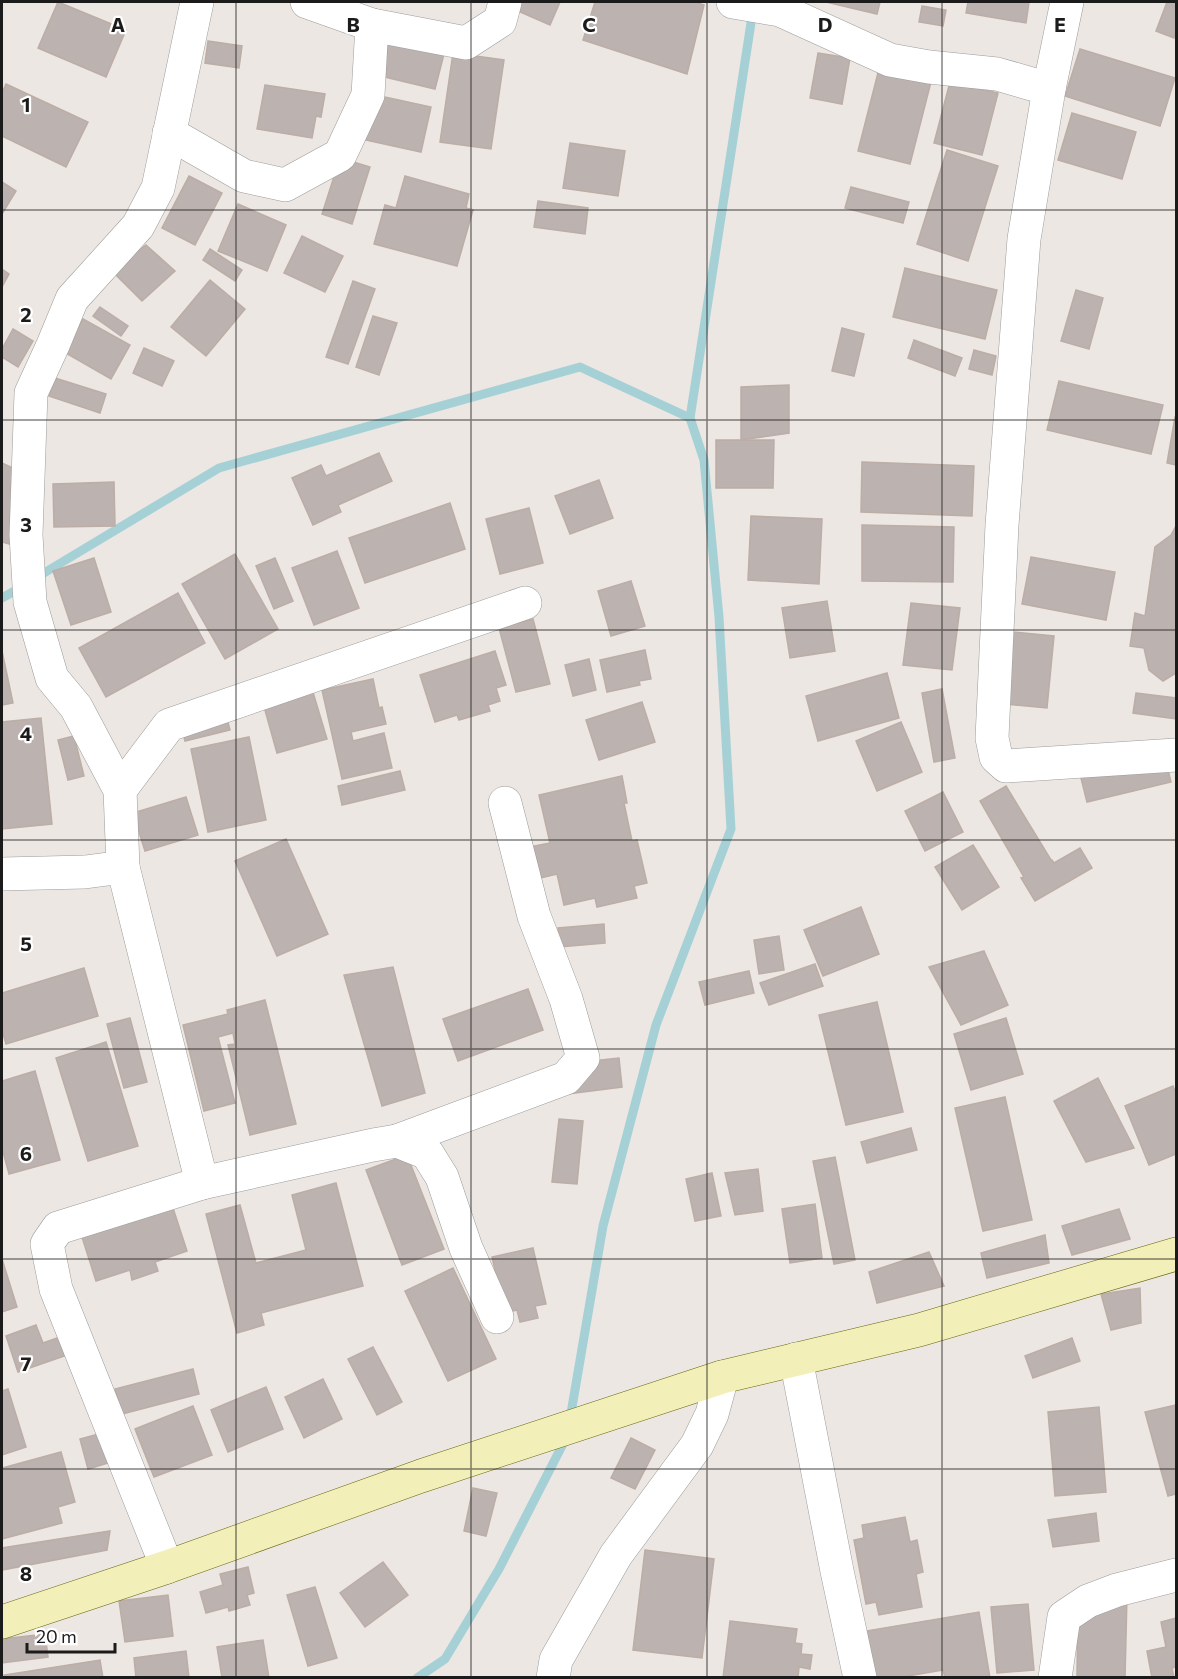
<svg xmlns="http://www.w3.org/2000/svg" width="1178" height="1679" viewBox="0 0 1178 1679" font-family="Commissioner,sans-serif">
	<style>
		.lines { fill: none; stroke-linecap: round; stroke-linejoin: round }
		.stream { stroke: #a5d1d6; stroke-width: 9 }
		.building { fill: #bcb2af; stroke: #bcada5; stroke-width: 1.5 }
		.street-casing { stroke: #9c9c9c; stroke-width: 34 }
		.secondary-casing { stroke: #67660e; stroke-width: 34 }
		.street { stroke: #fff; stroke-width: 33 }
		.secondary { stroke: #f3efb8; stroke-width: 33 }
		.grid { fill: none; stroke: #1b1b1b; stroke-width: 1.5; stroke-opacity: 0.55 }
		.grid-label { font-size: 20px; text-anchor: middle; font-weight: bold; fill: #1b1b1b; stroke: #fff; stroke-width: 4.5; stroke-linejoin: round; paint-order: stroke }
	</style>
	<rect width="100%" height="100%" fill="#ece7e2"/>
	<g class="lines">
		<!-- stream -->
		<g class="stream">
			<path d="M34,579L219,468L580,367L690,418L753,10"/>
			<path d="M2,598L23,586"/>
			<path d="M570,1419L603,1226L656,1025L731,829L719,617L704,460L690,418"/>
			<path d="M417,1678L445,1659L499,1569L566,1438"/>
		</g>
	</g>
	<!-- building -->
	<g class="building">
		<path d="M58,2L126,30L106,77L38,48Z"/>
		<path d="M512,2H560L550,25L509,7Z"/>
		<path d="M595,2H695L704,5L687,74L583,40Z"/>
		<path d="M826,2H880L877,14Z"/>
		<path d="M968,2H1029L1026,23L966,13Z"/>
		<path d="M1167,2H1176V31L1174,38L1156,31Z"/>
		<path d="M922,6L946,10L943,26L919,22Z"/>
		<path d="M386,35L445,50L435,89L376,75Z"/>
		<path d="M208,41L242,46L239,68L205,63Z"/>
		<path d="M1080,49L1175,78L1160,126L1065,96Z"/>
		<path d="M453,53L504,60L491,149L440,142Z"/>
		<path d="M818,53L850,58L842,104L810,98Z"/>
		<path d="M880,65L932,78L910,164L858,151Z"/>
		<path d="M950,82L998,93L982,155L934,143Z"/>
		<path d="M6,84L88,122L66,167L2,136V93Z"/>
		<path d="M265,85L325,94L321,117L316,116L312,138L257,129Z"/>
		<path d="M371,94L431,107L421,152L361,139Z"/>
		<path d="M1072,113L1136,132L1122,179L1058,160Z"/>
		<path d="M570,143L625,151L618,196L563,188Z"/>
		<path d="M947,150L998,166L968,261L917,244Z"/>
		<path d="M340,158L370,167L352,224L322,214Z"/>
		<path d="M189,176L222,193L195,245L162,228Z"/>
		<path d="M405,176L469,194L466,208L473,210L457,266L374,244L385,205L396,208Z"/>
		<path d="M2,182L16,191L2,214Z"/>
		<path d="M851,187L909,202L903,223L845,208Z"/>
		<path d="M538,201L588,208L585,234L534,227Z"/>
		<path d="M238,204L286,225L267,271L218,251Z"/>
		<path d="M302,236L343,256L325,292L284,273Z"/>
		<path d="M146,245L175,271L142,301L112,271Z"/>
		<path d="M210,249L242,270L235,281L203,260Z"/>
		<path d="M905,268L997,290L985,339L893,317Z"/>
		<path d="M2,269L9,274L2,287Z"/>
		<path d="M210,280L245,309L206,356L171,327Z"/>
		<path d="M353,281L375,289L348,364L326,357Z"/>
		<path d="M1076,290L1103,298L1089,349L1061,341Z"/>
		<path d="M100,307L128,326L121,336L93,316Z"/>
		<path d="M373,316L397,323L379,375L356,367Z"/>
		<path d="M83,319L130,345L111,379L64,352Z"/>
		<path d="M842,328L864,334L854,376L832,371Z"/>
		<path d="M13,329L33,341L18,367L2,357V349Z"/>
		<path d="M914,340L962,358L955,376L908,358Z"/>
		<path d="M144,348L174,361L162,386L133,373Z"/>
		<path d="M974,350L996,356L992,375L969,369Z"/>
		<path d="M55,378L106,394L100,413L49,396Z"/>
		<path d="M1059,381L1163,405L1151,454L1047,430Z"/>
		<path d="M789,385V433L741,440V387Z"/>
		<path d="M1175,417H1176V465L1167,463Z"/>
		<path d="M716,440H774L773,488H716Z"/>
		<path d="M379,453L392,481L338,505L341,512L313,525L292,478L321,465L326,476Z"/>
		<path d="M862,462L974,466L972,516L861,512Z"/>
		<path d="M2,463L19,471L13,545L2,542Z"/>
		<path d="M599,480L613,518L570,534L555,496Z"/>
		<path d="M114,482L115,526L54,527L53,484Z"/>
		<path d="M450,503L465,549L365,583L349,538Z"/>
		<path d="M529,508L543,563L500,574L486,519Z"/>
		<path d="M751,516L822,519L819,584L748,580Z"/>
		<path d="M862,525L954,527L953,582L862,581Z"/>
		<path d="M1176,526V673L1163,681L1149,670L1144,648L1130,646L1135,613L1145,616L1155,547L1171,535Z"/>
		<path d="M337,551L359,608L314,625L292,568Z"/>
		<path d="M235,554L278,629L225,659L182,584Z"/>
		<path d="M1031,557L1115,572L1106,620L1022,604Z"/>
		<path d="M94,558L111,612L71,625L53,571Z"/>
		<path d="M275,558L293,601L274,609L256,566Z"/>
		<path d="M631,581L645,626L611,636L598,591Z"/>
		<path d="M178,593L205,643L106,697L79,648Z"/>
		<path d="M827,601L835,651L790,658L782,608Z"/>
		<path d="M911,603L960,608L952,670L903,665Z"/>
		<path d="M533,619L550,684L516,692L499,628Z"/>
		<path d="M1013,632L1054,636L1047,708L1006,704Z"/>
		<path d="M645,650L651,679L639,681L640,685L607,692L600,660Z"/>
		<path d="M2,651L13,703L2,705Z"/>
		<path d="M495,651L506,685L496,688L500,701L488,705L490,711L459,720L457,715L435,722L420,675Z"/>
		<path d="M589,659L596,690L573,696L565,665Z"/>
		<path d="M887,673L899,718L818,741L806,696Z"/>
		<path d="M373,679L379,708L382,707L386,724L351,732L353,741L384,733L392,768L342,779L322,690Z"/>
		<path d="M312,689L327,739L277,753L263,703Z"/>
		<path d="M942,689L955,758L934,762L922,693Z"/>
		<path d="M1136,693L1176,698V719L1133,713Z"/>
		<path d="M642,702L655,742L599,760L586,720Z"/>
		<path d="M225,711L230,730L185,741L180,722Z"/>
		<path d="M41,718L52,824L2,829V722Z"/>
		<path d="M901,722L922,772L877,791L856,741Z"/>
		<path d="M74,736L84,776L68,780L58,740Z"/>
		<path d="M249,737L266,820L208,832L191,749Z"/>
		<path d="M1161,741L1171,782L1087,802L1077,762Z"/>
		<path d="M400,771L405,790L342,805L338,786Z"/>
		<path d="M622,776L627,803H624L632,841L637,840L647,883L634,886L637,898L597,907L595,898L564,905L557,874L536,879L529,847L550,843L539,795Z"/>
		<path d="M1006,786L1051,860H1052L1054,863L1080,848L1092,868L1035,901L1021,878L1024,877L980,801Z"/>
		<path d="M943,792L963,832L925,851L905,811Z"/>
		<path d="M186,797L198,835L145,851L133,813Z"/>
		<path d="M286,839L328,934L277,956L235,861Z"/>
		<path d="M973,845L999,887L962,910L935,867Z"/>
		<path d="M861,907L879,954L823,976L804,930Z"/>
		<path d="M604,924L605,943L559,947L558,928Z"/>
		<path d="M779,936L784,970L759,974L754,940Z"/>
		<path d="M984,951L1008,1005L961,1025L929,967Z"/>
		<path d="M815,964L823,986L769,1005L760,983Z"/>
		<path d="M393,967L425,1093L382,1106L344,975Z"/>
		<path d="M84,968L98,1016L6,1044L2,1030V993Z"/>
		<path d="M749,971L754,993L705,1005L699,982Z"/>
		<path d="M528,989L543,1030L458,1061L443,1019Z"/>
		<path d="M265,1000L296,1124L250,1135L228,1045L235,1044L233,1033L218,1037L235,1103L204,1111L183,1025L228,1014L227,1010Z"/>
		<path d="M877,1002L903,1112L846,1125L819,1015Z"/>
		<path d="M130,1018L147,1082L124,1088L107,1024Z"/>
		<path d="M1006,1018L1023,1074L971,1090L954,1034Z"/>
		<path d="M106,1042L138,1146L88,1161L56,1058Z"/>
		<path d="M619,1058L622,1087L568,1094L564,1064Z"/>
		<path d="M35,1071L60,1160L9,1174L2,1148V1081Z"/>
		<path d="M1098,1078L1134,1148L1086,1162L1054,1101Z"/>
		<path d="M1173,1086L1176,1094V1154L1149,1165L1125,1106Z"/>
		<path d="M1005,1097L1032,1220L983,1231L955,1108Z"/>
		<path d="M559,1119L583,1121L577,1184L552,1182Z"/>
		<path d="M911,1128L917,1150L867,1163L861,1142Z"/>
		<path d="M407,1155L444,1249L402,1265L366,1170Z"/>
		<path d="M835,1157L855,1260L834,1264L813,1161Z"/>
		<path d="M758,1169L763,1211L735,1215L725,1173Z"/>
		<path d="M712,1173L721,1216L695,1221L686,1179Z"/>
		<path d="M336,1183L363,1286L261,1313L264,1325L237,1333L206,1214L240,1205L256,1263L306,1250L292,1195Z"/>
		<path d="M815,1204L822,1258L790,1263L782,1209Z"/>
		<path d="M172,1205L187,1251L155,1262L158,1271L132,1280L130,1270L96,1281L81,1234Z"/>
		<path d="M1119,1209L1130,1239L1072,1255L1062,1226Z"/>
		<path d="M1045,1235L1049,1263L987,1278L981,1253Z"/>
		<path d="M533,1248L546,1304L535,1306L538,1318L520,1322L517,1310L505,1313L492,1257Z"/>
		<path d="M929,1252L944,1286L877,1303L869,1272Z"/>
		<path d="M2,1259L17,1307L2,1312Z"/>
		<path d="M453,1268L496,1359L448,1381L405,1291Z"/>
		<path d="M1140,1288L1141,1323L1111,1330L1101,1294Z"/>
		<path d="M36,1325L43,1343L60,1337L67,1355L18,1372L6,1336Z"/>
		<path d="M1072,1338L1080,1361L1033,1378L1025,1356Z"/>
		<path d="M373,1347L402,1402L377,1415L348,1359Z"/>
		<path d="M193,1369L199,1394L122,1414L115,1389Z"/>
		<path d="M323,1379L342,1419L304,1438L285,1397Z"/>
		<path d="M266,1387L283,1429L228,1452L211,1410Z"/>
		<path d="M8,1389L26,1447L2,1455V1391Z"/>
		<path d="M1176,1405V1494L1168,1496L1145,1412Z"/>
		<path d="M193,1406L212,1455L154,1477L135,1429Z"/>
		<path d="M1099,1407L1106,1492L1055,1496L1048,1412Z"/>
		<path d="M99,1434L108,1463L88,1469L80,1439Z"/>
		<path d="M631,1438L655,1450L635,1489L611,1478Z"/>
		<path d="M61,1452L75,1502L58,1507L62,1523L2,1539V1468Z"/>
		<path d="M473,1488L497,1493L486,1536L464,1531Z"/>
		<path d="M1096,1513L1099,1541L1053,1547L1048,1520Z"/>
		<path d="M905,1517L910,1542L917,1540L923,1572L916,1574L922,1607L879,1615L876,1602L866,1604L854,1540L864,1538L862,1525Z"/>
		<path d="M110,1531L107,1550L2,1570V1548Z"/>
		<path d="M645,1550L714,1559L702,1658L633,1650Z"/>
		<path d="M383,1562L408,1595L365,1627L340,1593Z"/>
		<path d="M248,1567L254,1593L247,1595L250,1605L229,1611L228,1607L206,1613L200,1592L223,1585L220,1574Z"/>
		<path d="M315,1587L337,1658L308,1666L287,1595Z"/>
		<path d="M168,1595L173,1636L125,1642L119,1601Z"/>
		<path d="M1078,1596H1127L1125,1678H1077Z"/>
		<path d="M1028,1604L1034,1670L997,1673L991,1607Z"/>
		<path d="M979,1612L990,1678H945L943,1670L896,1678H874L866,1631Z"/>
		<path d="M1176,1618V1667L1172,1668L1174,1678H1152L1147,1651L1166,1647L1161,1622Z"/>
		<path d="M730,1621L797,1629L795,1643L802,1644L801,1654L812,1655L810,1669L799,1667L798,1678H723Z"/>
		<path d="M45,1634L48,1657L2,1663V1639Z"/>
		<path d="M263,1640L269,1678H222L217,1647Z"/>
		<path d="M186,1651L189,1678H136L134,1658Z"/>
		<path d="M100,1660L103,1678H5L4,1675Z"/>
	</g>
	<g class="lines">
		<defs>
			<g id="street">
				<path d="M197,2L158,188L138,226L72,299L53,345L31,393L26,535L30,602L52,678L76,707L120,790L123,867L202,1183"/>
				<path d="M307,2L372,25L466,43L500,21L505,2"/>
				<path d="M733,2L780,10L890,60L929,67L997,74L1049,89"/>
				<path d="M1067,2L1049,89L1024,239L1002,525L992,738L996,757L1006,766L1176,755"/>
				<path d="M169,133L244,176L285,185L340,155L368,95L372,25"/>
				<path d="M120,790L169,725L525,603"/>
				<path d="M2,874L85,872L123,867"/>
				<path d="M397,1141L566,1078L583,1058L566,999L534,916L505,803"/>
				<path d="M796,1359L837,1571L860,1678"/>
				<path d="M167,1567L56,1289L47,1244L58,1228L202,1183L373,1145L397,1141L427,1153L442,1177L466,1248L497,1317"/>
				<path d="M553,1678L556,1660L616,1555L697,1445L712,1414L722,1377"/>
				<path d="M1055,1678L1064,1617L1088,1601L1117,1590L1176,1575"/>
			</g>
			<path id="secondary" d="M2,1622L167,1567L421,1476L722,1377L919,1330L1176,1254"/>
		</defs>
		<!-- street casing -->
		<use href="#street" class="street-casing"/>
		<!-- secondary casing -->
		<use href="#secondary" class="secondary-casing"/>
		<!-- street -->
		<use href="#street" class="street"/>
		<!-- secondary -->
		<use href="#secondary" class="secondary"/>
	</g>
	<!-- grid -->
	<path class="grid" d="M236,2V1678M471,2V1678M707,2V1678M942,2V1678M2,210H1176M2,420H1176M2,630H1176M2,840H1176M2,1049H1176M2,1259H1176M2,1469H1176"/>
	<g class="grid-label">
		<text x="118" y="32">A</text>
		<text x="353" y="32">B</text>
		<text x="589" y="32">C</text>
		<text x="825" y="32">D</text>
		<text x="1060" y="32">E</text>
		<text x="26" y="112">1</text>
		<text x="26" y="322">2</text>
		<text x="26" y="532">3</text>
		<text x="26" y="741">4</text>
		<text x="26" y="951">5</text>
		<text x="26" y="1161">6</text>
		<text x="26" y="1371">7</text>
		<text x="26" y="1581">8</text>
	</g>
	<!-- border -->
	<rect width="1178" height="1679" fill="none" stroke="#1b1b1b" stroke-width="6"/>
	<!-- scale -->
	<path d="M27 1643v9h88v-9" fill="none" stroke="#1b1b1b" stroke-width="3"/>
	<text x="36" y="1643" font-size="18" fill="#1b1b1b" stroke="#ffffff" stroke-width="4.5" paint-order="stroke">20 m</text>
</svg>
